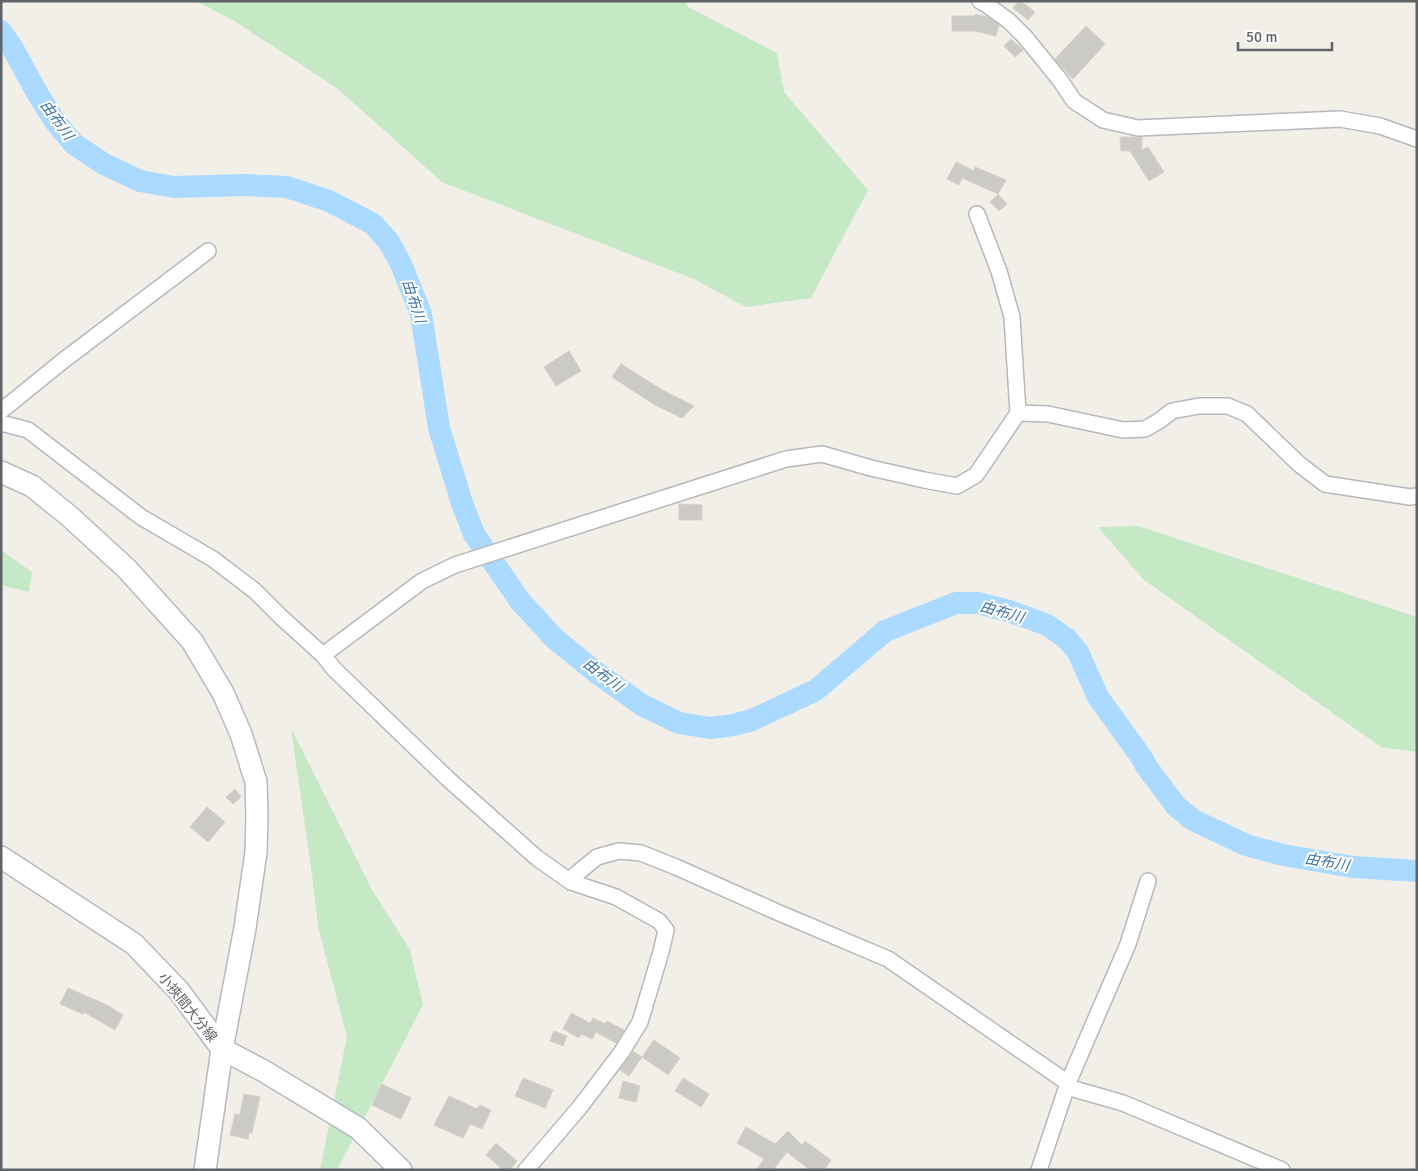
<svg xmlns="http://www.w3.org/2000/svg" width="1418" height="1171" viewBox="0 0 1418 1171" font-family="Signika,'Noto Sans JP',sans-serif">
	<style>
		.green { fill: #c5e8c5 }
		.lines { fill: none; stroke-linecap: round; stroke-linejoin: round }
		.river { stroke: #aadaff; stroke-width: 22 }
		.building { fill: #cccac5; stroke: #d6d1c6 }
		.street-casing { stroke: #b5b8bc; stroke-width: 18 }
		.secondary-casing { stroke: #b6babf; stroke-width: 24 }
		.street { stroke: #fff; stroke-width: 15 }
		.secondary { stroke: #fff; stroke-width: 21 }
		.labels { text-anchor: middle; stroke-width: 4; stroke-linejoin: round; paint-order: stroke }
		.street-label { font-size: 14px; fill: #5f6368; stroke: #fff }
		.water-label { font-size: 15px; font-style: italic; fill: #4174aa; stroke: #fff }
	</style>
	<rect width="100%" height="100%" fill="#f1efe8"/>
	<!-- green -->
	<g class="green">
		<path d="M196,1H686L688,7L777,53L784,92L868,190L811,298L746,307L694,279L442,182L338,89L236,22Z"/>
		<path d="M1138,526L1417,617V752L1381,747L1144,580L1098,527Z"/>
		<path d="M1,550L32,572L29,592L1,585Z"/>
		<path d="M291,728L371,888L410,950L423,1005L337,1170H320L347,1037L318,926L312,874Z"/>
	</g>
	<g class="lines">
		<!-- river -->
		<path class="river" d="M1,31L12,47L36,91L54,120L74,144L104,164L140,181L174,187L245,185L287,187L329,201L373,224L389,242L401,264L421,314L439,428L462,503L474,534L520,601L555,639L597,673L642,705L679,723L710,728L733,725L752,720L816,690L885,631L956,603H978L1009,611L1047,625L1067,639L1078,652L1098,697L1142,758L1146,766L1176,806L1193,820L1246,845L1283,855L1353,867L1417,871"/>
	</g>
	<!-- building -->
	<g class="building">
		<path d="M1019,1H1021L1035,12L1028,20L1013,8Z"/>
		<path d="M975,14L988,17L999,25L996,36L975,31H952V16H975Z"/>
		<path d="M1086,26L1105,44L1073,79L1055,59Z"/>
		<path d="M1011,39L1023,50L1015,57L1004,46Z"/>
		<path d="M1120,137H1142V150L1148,147L1164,172L1149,181L1130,151H1121Z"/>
		<path d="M956,162L974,171L975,167L1006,180L998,194L962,178L959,185L947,179Z"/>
		<path d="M998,194L1007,204L999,211L990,202Z"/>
		<path d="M569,351L581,371L556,386L544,367Z"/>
		<path d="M621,364L664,391L694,406L682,418L655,405L612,377Z"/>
		<path d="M679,504L702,505V520H679Z"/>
		<path d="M235,789L241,797L233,804L226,797Z"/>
		<path d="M207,807L225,822L208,842L190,827Z"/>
		<path d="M68,988L107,1005L123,1015L115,1030L84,1012L83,1014L60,1004Z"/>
		<path d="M571,1013L590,1023L593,1018L605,1024L607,1021L624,1030L616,1043L596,1032L592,1039L581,1034L579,1038L563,1029Z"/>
		<path d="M554,1031L567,1036L563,1046L550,1041Z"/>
		<path d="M654,1040L680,1058L668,1075L642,1057Z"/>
		<path d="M633,1051L642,1057L629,1076L620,1070Z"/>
		<path d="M523,1078L553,1090L545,1108L515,1096Z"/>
		<path d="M683,1078L709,1094L701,1107L675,1091Z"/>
		<path d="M623,1081L640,1086L636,1102L619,1098Z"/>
		<path d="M382,1084L411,1098L401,1119L372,1105Z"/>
		<path d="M244,1094L260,1097L252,1133H249L248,1139L230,1135L235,1114L240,1115Z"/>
		<path d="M449,1096L477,1109L480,1105L491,1110L482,1129L470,1124L463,1138L434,1125Z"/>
		<path d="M746,1127L775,1144L788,1131L802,1145L805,1141L831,1160L824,1170H810L787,1152L773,1170H756L764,1159L737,1143Z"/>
		<path d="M496,1143L517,1161L510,1170H503L486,1155Z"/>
	</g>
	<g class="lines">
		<defs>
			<g id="street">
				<path d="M980,1L987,5L1009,21L1025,37L1060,80L1074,101L1103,120L1138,128L1340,119L1380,126L1417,139"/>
				<path d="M1,411L64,360L208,251"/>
				<path d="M1018,413L1048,414L1123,430L1145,429L1159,421L1172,411L1199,406H1228L1247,414L1299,464L1325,484L1410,497L1417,496"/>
				<path d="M1,423L28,430L141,517L213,559L255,591L281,617L323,655L334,669L447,778L537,858L571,882L616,897L659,921L666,930L661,952L640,1022L621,1053L580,1107L526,1170"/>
				<path d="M323,655L422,581L455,565L786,459L822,454L871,468L924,480L957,486L976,475L1018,413L1012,317L999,271L977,214"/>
				<path d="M571,882L575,875L597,857L619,851L641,853L676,867L777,912L888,959L1068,1083"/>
				<path d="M1067,1087L1123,1103L1282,1170"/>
				<path d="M1039,1170L1068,1083L1128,944L1148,881"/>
			</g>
			<g id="secondary">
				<path d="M1,472L32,486L68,515L127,569L192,641L223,693L241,734L256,782L257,816L256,852L245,928L222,1049L205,1170"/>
				<path d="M1,857L134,944L179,991L222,1049L262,1070L358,1128L401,1170"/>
			</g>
		</defs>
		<!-- street casing -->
		<use href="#street" class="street-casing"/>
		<!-- secondary casing -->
		<use href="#secondary" class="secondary-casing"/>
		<!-- street -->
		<use href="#street" class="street"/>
		<!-- secondary -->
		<use href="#secondary" class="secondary"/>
	</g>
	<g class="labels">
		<!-- street labels -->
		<g class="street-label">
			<text transform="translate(188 1007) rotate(51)" y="5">小挾間大分線</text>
		</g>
		<!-- water labels -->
		<g class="water-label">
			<text transform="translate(57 120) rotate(54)" y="5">由布川</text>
			<text transform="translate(414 301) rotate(72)" y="5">由布川</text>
			<text transform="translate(1002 612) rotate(16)" y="5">由布川</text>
			<text transform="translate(603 675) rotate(37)" y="5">由布川</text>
			<text transform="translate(1327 862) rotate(10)" y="5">由布川</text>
		</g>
	</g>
	<!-- border -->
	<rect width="1418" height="1171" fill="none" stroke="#5f6368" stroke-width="5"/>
	<!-- scale -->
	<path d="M1238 42v8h94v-8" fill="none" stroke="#5f6368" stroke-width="2.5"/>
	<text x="1246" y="42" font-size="15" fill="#5f6368" stroke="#ffffff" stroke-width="4" paint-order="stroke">50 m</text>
</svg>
